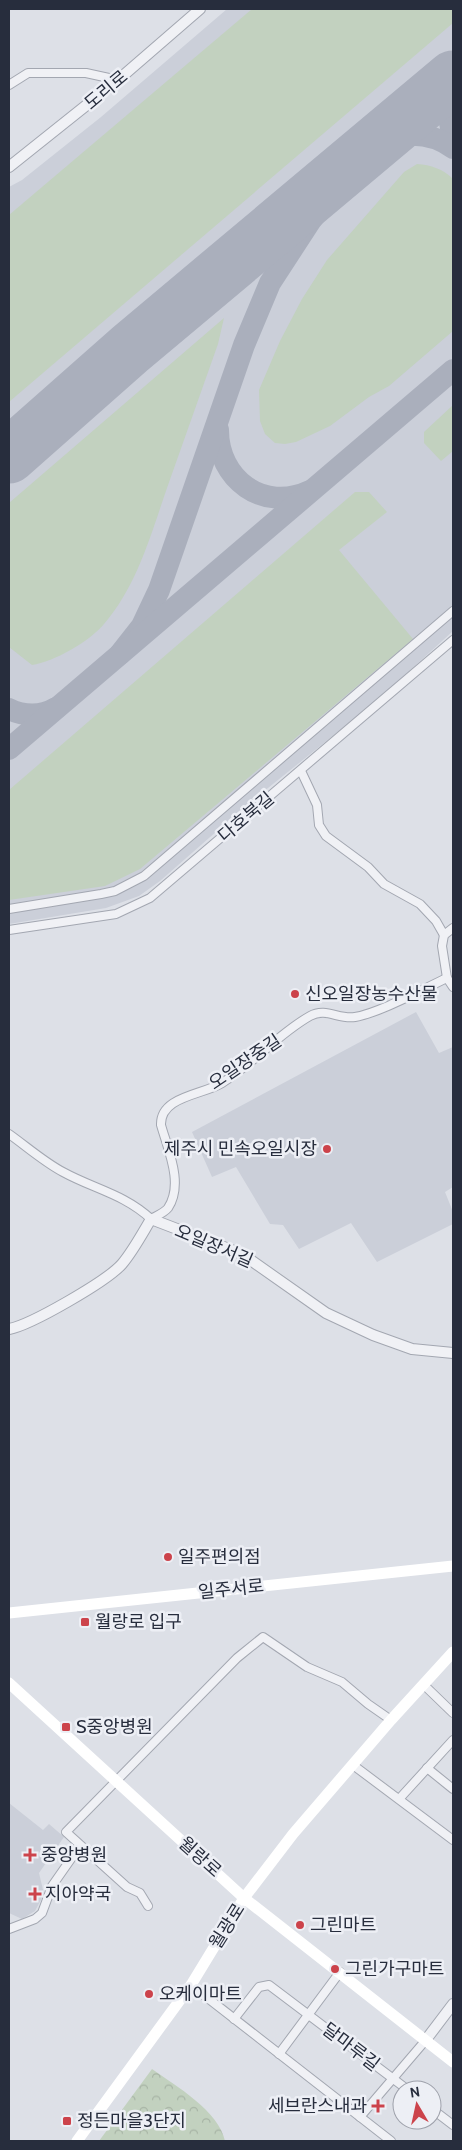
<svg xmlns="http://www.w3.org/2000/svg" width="462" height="2150" viewBox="0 0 462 2150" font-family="Cabin,'Noto Sans KR',sans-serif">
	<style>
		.built { fill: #cbcfd9 }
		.green { fill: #c2d1bf }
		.park { fill: url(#park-crowns) }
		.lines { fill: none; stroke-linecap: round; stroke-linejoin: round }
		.taxiway { stroke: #aaafbc; stroke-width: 22 }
		.runway { stroke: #aaafbc; stroke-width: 55 }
		.minor-casing { stroke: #a3a7b1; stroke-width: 10 }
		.tertiary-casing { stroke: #a3a7b1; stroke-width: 12 }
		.minor { stroke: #f0f1f5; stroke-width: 8 }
		.tertiary { stroke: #f0f1f5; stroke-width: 10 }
		.secondary { stroke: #fff; stroke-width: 11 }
		.poi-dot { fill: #cc434b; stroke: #edeff5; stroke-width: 2 }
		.labels { text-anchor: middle; stroke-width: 5; stroke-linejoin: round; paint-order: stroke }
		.street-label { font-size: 18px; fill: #272d3d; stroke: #edeff5 }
		.poi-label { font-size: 18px; fill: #272d3d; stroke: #edeff5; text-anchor: start }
	</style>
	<defs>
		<pattern id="park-crowns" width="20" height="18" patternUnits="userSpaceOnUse" patternTransform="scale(1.25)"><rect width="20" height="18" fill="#c2d1bf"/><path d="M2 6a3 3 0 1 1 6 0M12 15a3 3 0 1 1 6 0" fill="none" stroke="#a7b4a5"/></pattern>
	</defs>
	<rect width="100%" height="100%" fill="#dde0e7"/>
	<!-- built -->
	<g class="built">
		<path d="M227,9H453V631L381,697L242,809L160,881L139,896L106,908L9,924V187L22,180L101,117Z"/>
		<path d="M416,1012L439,1053L453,1047V1187L445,1192L453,1212V1224L377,1262L351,1223L299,1249L283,1225L270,1224L236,1167L212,1177L192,1132Z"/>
		<path d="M9,1803L43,1830L49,1824L64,1837L39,1873L44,1894L35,1911L22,1919L9,1913Z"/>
	</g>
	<!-- green -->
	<g class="green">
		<path d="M252,9H453V23L9,402V215Z"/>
		<path d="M417,164C431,165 443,169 453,179V331L389,386L369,397L330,426L296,442L285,444L275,443L265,434L260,421L259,390L280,341L302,299L327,260L404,172Z"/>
		<path d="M224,318L218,344C201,392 184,440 167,488C151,534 137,586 104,624C90,641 54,662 32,665L9,647V503Z"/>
		<path d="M453,405V451L441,461L424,443V432Z"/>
		<path d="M355,492H369L387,512L339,550L413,639L140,869L105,886L9,900V790Z"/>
	</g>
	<!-- park -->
	<path class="park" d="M152,2069C176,2086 219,2111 225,2141H99Z"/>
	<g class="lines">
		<!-- taxiway -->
		<g class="taxiway">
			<path d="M453,91L449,118L453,137"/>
			<path d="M373,148C396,130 430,131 453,148"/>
			<path d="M218,430C218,479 263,513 310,491"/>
			<path d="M120,654L142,626L159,590L244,345L270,283L311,220L344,179L384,137"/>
			<path d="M9,709C23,716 41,717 56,708"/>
			<path d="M9,749L453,370"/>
		</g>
		<!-- runway -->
		<path class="runway" d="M9,456L130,349L453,78"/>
		<defs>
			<g id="minor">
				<path d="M9,85L28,73H86L118,80"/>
				<path d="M301,771L317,805L319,825L326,836L368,867L384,884L420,904L436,921L444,935"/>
				<path d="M9,909L101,894L115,891L144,876L453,611"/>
				<path d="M9,930L116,914L150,898L453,640"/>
				<path d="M447,978L442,946L444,935L453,928"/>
				<path d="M447,978L453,987"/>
				<path d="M9,1134C26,1146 44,1162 63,1172C94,1189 124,1194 151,1219C156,1216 164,1213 168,1208C184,1184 168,1150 161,1125C160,1096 203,1095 222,1083C253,1064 278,1034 310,1016C326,1007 339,1020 355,1017C379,1013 423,989 447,978"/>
				<path d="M424,1685L453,1713"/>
				<path d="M353,1765L453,1840"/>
				<path d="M427,1768L453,1789"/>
				<path d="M400,1798L453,1740"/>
				<path d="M148,1906L140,1893L127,1887L66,1832L237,1658L263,1637L307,1667L342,1682L368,1704L391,1720"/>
				<path d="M9,1929L35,1919L42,1913L52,1886L80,1846"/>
				<path d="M191,1985L391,2141"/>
				<path d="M234,2019L259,1987L269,1985L408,2090"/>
				<path d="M279,2054L340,1972"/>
				<path d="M432,2109L453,2125"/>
				<path d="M360,2117L425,2041"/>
			</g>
			<g id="tertiary">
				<path d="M9,167L118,80L200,9"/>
				<path d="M9,1329C31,1325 107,1281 122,1264C133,1251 142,1234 151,1219L242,1254L326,1313L373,1335L412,1349L453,1353"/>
				<path d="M425,2041L453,2004"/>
			</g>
		</defs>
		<!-- minor casing -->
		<use href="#minor" class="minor-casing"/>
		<!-- tertiary casing -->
		<use href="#tertiary" class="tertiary-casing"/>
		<!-- minor -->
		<use href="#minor" class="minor"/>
		<!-- tertiary -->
		<use href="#tertiary" class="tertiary"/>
		<!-- secondary -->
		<g class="secondary">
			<path d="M9,1613L453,1566"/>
			<path d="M9,1683L244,1898L453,2062"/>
			<path d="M77,2141L191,1985L244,1898L293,1834L391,1720L453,1652"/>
		</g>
	</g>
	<!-- markers -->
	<g class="poi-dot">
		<circle cx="295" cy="994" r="5"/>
		<circle cx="327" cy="1149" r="5"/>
		<circle cx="168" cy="1557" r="5"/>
		<rect x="80" y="1617" width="10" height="10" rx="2.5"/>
		<rect x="61" y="1722" width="10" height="10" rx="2.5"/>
		<path d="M27.5 1847.5h5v5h5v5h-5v5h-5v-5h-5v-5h5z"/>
		<path d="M32.5 1886.5h5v5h5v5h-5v5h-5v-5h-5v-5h5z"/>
		<circle cx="300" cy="1925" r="5"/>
		<circle cx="335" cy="1969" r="5"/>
		<circle cx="149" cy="1994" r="5"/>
		<path d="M375.5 2098.5h5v5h5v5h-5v5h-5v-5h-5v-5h5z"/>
		<rect x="62" y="2116" width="10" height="10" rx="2.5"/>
	</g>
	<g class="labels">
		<!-- street labels -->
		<g class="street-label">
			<text transform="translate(106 90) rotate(-40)" y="6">도리로</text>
			<text transform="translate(246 817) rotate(-40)" y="6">다호북길</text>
			<text transform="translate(245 1062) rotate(-34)" y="6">오일장중길</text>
			<text transform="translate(214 1246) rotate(23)" y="6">오일장서길</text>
			<text transform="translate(231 1589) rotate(-6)" y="6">일주서로</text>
			<text transform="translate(200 1857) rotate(42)" y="6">월랑로</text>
			<text transform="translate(227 1926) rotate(-58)" y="6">월광로</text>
			<text transform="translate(351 2047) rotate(37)" y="6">달마루길</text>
		</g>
		<!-- poi labels -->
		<g class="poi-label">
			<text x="305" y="1000">신오일장농수산물</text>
			<text x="317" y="1155" text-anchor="end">제주시 민속오일시장</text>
			<text x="178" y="1563">일주편의점</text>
			<text x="95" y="1628">월랑로 입구</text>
			<text x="76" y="1733">S중앙병원</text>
			<text x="41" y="1861">중앙병원</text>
			<text x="45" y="1900">지아약국</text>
			<text x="310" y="1931">그린마트</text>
			<text x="345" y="1975">그린가구마트</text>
			<text x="159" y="2000">오케이마트</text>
			<text x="367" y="2112" text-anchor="end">세브란스내과</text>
			<text x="77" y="2127">정든마을3단지</text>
		</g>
	</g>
	<!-- border -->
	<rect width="462" height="2150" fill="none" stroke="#272d3d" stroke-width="20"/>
	<!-- north arrow -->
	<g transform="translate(417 2105) rotate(351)"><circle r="24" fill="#edeff5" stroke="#9ea1ab"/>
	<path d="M0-4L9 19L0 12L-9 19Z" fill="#cc434b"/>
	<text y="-8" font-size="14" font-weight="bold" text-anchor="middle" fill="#272d3d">N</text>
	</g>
</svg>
